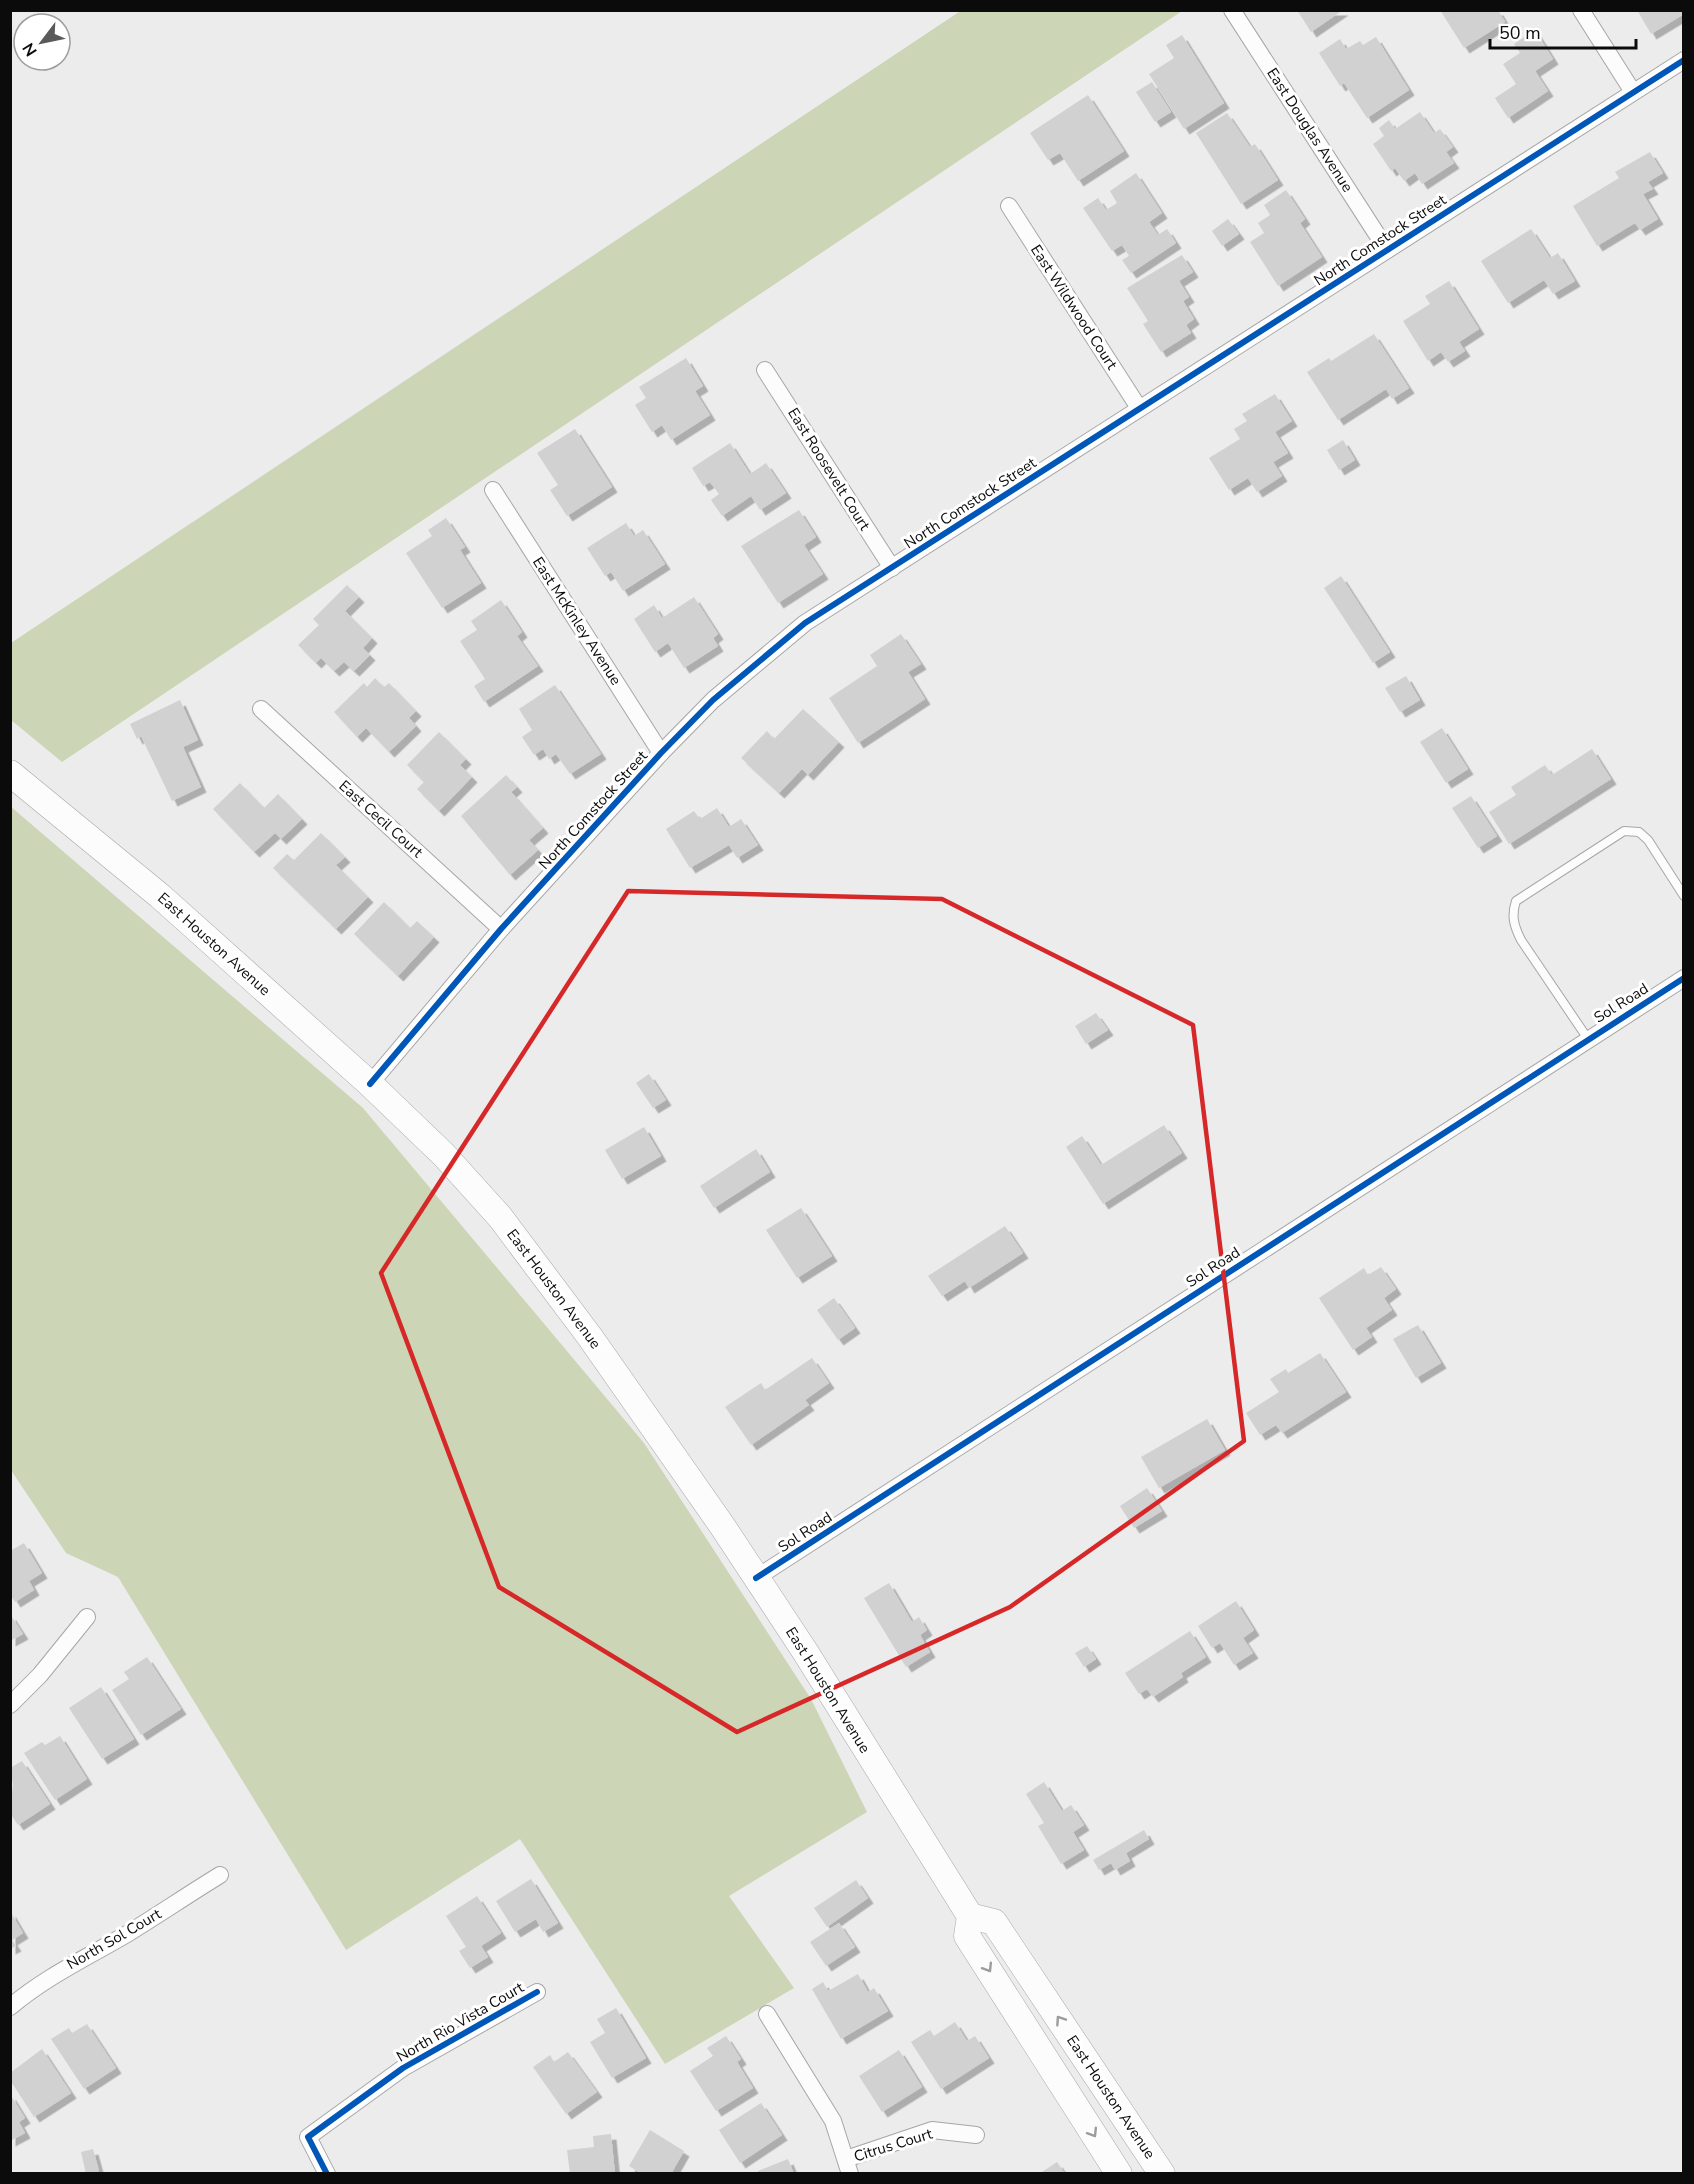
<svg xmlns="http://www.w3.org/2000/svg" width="1694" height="2184" viewBox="0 0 1694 2184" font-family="'Nunito Sans',sans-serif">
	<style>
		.green { fill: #ccd5b5 }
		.building { fill: #d2d1d1; filter: url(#shadow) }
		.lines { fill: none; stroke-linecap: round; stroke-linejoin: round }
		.service-casing { stroke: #a6a6a7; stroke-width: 10 }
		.minor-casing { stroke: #a6a6a7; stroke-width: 18 }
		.primary-casing { stroke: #a6a6a7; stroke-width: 27 }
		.service { stroke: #fcfcfc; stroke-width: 8 }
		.minor { stroke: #fcfcfc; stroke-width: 16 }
		.primary { stroke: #fcfcfc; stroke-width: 26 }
		.cycleway-casing { stroke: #fff; stroke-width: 10 }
		.cycleway { stroke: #0057b8; stroke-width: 6 }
		.oneway { stroke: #9c9c9c }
		.marked { fill: none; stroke: #d62828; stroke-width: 4.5; stroke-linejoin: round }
		.labels { text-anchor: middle; stroke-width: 6; stroke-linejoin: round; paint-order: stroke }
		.street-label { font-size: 15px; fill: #0b0b0c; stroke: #fff }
	</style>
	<defs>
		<filter id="shadow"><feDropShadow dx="5.5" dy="5.5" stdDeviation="0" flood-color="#0004"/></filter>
	</defs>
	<rect width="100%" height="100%" fill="#ececed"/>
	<!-- green -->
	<g class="green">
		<path d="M962,10L1182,11L62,762L11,720V643Z"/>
		<path d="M10,806L363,1108L644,1443L811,1699L867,1812L729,1896L794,1988L665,2064L520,1839L346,1950L118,1577L66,1553L11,1470Z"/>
	</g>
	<!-- building -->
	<g class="building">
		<path d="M1297,10H1343L1311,32Z"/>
		<path d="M1440,10H1498L1505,22L1464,48Z"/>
		<path d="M1637,10H1684V14L1651,34Z"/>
		<path d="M1535,30L1553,59L1535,71L1548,91L1508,118L1495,98L1516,84L1503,64L1520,53L1514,44Z"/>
		<path d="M1182,35L1224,103L1184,129L1149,74L1174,58L1166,45Z"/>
		<path d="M1376,37L1409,90L1367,118L1344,83L1340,86L1319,53L1340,39L1346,49L1360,41L1363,45Z"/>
		<path d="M1152,82L1171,112L1155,122L1136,92Z"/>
		<path d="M1088,95L1124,151L1078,181L1060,153L1048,160L1030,133Z"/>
		<path d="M1420,112L1434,133L1440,129L1453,147L1446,152L1454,163L1422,184L1415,173L1404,181L1395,168L1391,171L1373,144L1384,136L1379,128L1389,120L1395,129Z"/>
		<path d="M1227,113L1250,147L1255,144L1278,180L1241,204L1196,133Z"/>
		<path d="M1650,152L1663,173L1648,182L1653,189L1643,194L1658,219L1640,230L1635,223L1597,246L1573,206L1619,178L1615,172Z"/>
		<path d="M1136,173L1162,213L1149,222L1158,235L1167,229L1176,243L1131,273L1122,260L1129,256L1122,245L1112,251L1083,208L1098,198L1106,210L1117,203L1110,191Z"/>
		<path d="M1286,190L1305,219L1300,223L1322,257L1278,286L1250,242L1264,233L1258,223L1270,215L1264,205Z"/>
		<path d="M1228,219L1239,234L1222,246L1212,231Z"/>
		<path d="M1531,229L1550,258L1558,253L1575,281L1553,294L1544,280L1508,303L1481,261Z"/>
		<path d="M1182,255L1193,272L1179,281L1189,297L1183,301L1194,319L1186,325L1191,333L1161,352L1143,324L1148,321L1127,288Z"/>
		<path d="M1449,281L1479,329L1459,342L1465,351L1448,362L1441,352L1428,361L1403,321L1430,304L1425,296Z"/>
		<path d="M1374,334L1409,388L1392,399L1386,389L1338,420L1307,372L1329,358L1331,361Z"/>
		<path d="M686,358L703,386L695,391L710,415L671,440L662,425L652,432L635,405L646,398L639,387Z"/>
		<path d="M1275,394L1292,421L1275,432L1288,453L1273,462L1282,476L1257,492L1248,478L1229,490L1209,458L1240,439L1234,429L1247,421L1242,414Z"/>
		<path d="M575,429L612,487L567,516L550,490L558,485L537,453Z"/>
		<path d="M1343,440L1355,460L1339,470L1327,450Z"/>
		<path d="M730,443L750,474L766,463L786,493L760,510L751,496L722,516L711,500L719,494L710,482L703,486L692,468Z"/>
		<path d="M799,510L816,537L804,545L823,574L778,603L741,546Z"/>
		<path d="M446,518L465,547L460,550L481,583L442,608L406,553L432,536L428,530Z"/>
		<path d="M626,523L634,536L643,530L665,564L623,591L611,572L605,576L587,548Z"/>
		<path d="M1341,576L1390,652L1373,663L1324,588Z"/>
		<path d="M347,585L359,597L345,611L372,638L363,648L370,655L354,671L344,662L334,671L321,658L316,663L298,645L319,625L313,619Z"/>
		<path d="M694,597L718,634L713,638L718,646L684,668L668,643L655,652L634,619L654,605L662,618Z"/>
		<path d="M501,600L522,632L517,636L538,666L484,702L474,686L485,679L460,641L477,630L471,621Z"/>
		<path d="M901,634L921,664L908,672L925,699L858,743L829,698L877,666L870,655Z"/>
		<path d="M1406,676L1420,700L1400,712L1385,688Z"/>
		<path d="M375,678L384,687L389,683L416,711L409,718L416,726L389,752L366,728L357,737L334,712L364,683L367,687Z"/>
		<path d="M555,685L601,754L570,774L556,754L549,759L543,749L534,755L522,737L532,730L519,709Z"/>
		<path d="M180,700L198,740L183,747L201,787L172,801L141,736L137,739L130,724Z"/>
		<path d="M803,709L839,742L808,775L802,769L779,793L741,758L767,731L774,739Z"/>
		<path d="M1442,728L1468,769L1446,783L1420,742Z"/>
		<path d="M439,732L466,759L460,765L472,777L439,811L417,789L424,782L407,765Z"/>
		<path d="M1592,749L1611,779L1509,844L1489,812L1516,795L1511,787L1545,765L1552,775Z"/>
		<path d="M506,775L517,787L511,792L543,828L529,840L538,850L510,875L461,816Z"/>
		<path d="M240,783L264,808L278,794L302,819L281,839L275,833L254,852L213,809Z"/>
		<path d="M1471,796L1497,836L1478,848L1452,808Z"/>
		<path d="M717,808L729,827L741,819L758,845L737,858L729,845L690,868L666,829L694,811L700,819Z"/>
		<path d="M321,833L345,857L336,865L368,897L336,929L273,868L287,854L294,860Z"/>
		<path d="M384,902L410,928L417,921L434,937L398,976L354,934Z"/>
		<path d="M1096,1013L1108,1030L1086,1044L1075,1026Z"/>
		<path d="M649,1074L666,1100L653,1108L636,1083Z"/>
		<path d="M1164,1125L1182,1153L1103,1204L1066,1147L1082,1136L1101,1165Z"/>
		<path d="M644,1127L661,1156L622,1179L605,1150Z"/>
		<path d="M756,1149L770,1172L714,1208L700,1186Z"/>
		<path d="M801,1208L832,1256L797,1278L766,1230Z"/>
		<path d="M1005,1226L1023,1253L969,1288L965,1281L942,1296L928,1276Z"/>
		<path d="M1381,1267L1396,1289L1384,1298L1392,1310L1366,1328L1372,1337L1353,1350L1319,1298L1364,1268L1368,1275Z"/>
		<path d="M834,1298L855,1328L838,1340L817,1310Z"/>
		<path d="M1418,1325L1441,1363L1416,1378L1393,1339Z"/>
		<path d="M1320,1353L1346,1392L1282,1433L1276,1425L1260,1435L1246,1413L1279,1392L1270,1379L1286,1369L1288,1373Z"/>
		<path d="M812,1358L829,1383L805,1400L809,1405L751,1445L725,1407L761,1383L765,1390Z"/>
		<path d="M1207,1419L1225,1450L1159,1488L1141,1457Z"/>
		<path d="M1147,1488L1162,1511L1134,1528L1120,1506Z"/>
		<path d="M24,1543L42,1573L29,1581L34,1590L15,1602L10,1594V1551Z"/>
		<path d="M889,1583L912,1622L919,1617L927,1630L920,1635L930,1652L906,1667L864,1598Z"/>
		<path d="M1236,1601L1254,1630L1243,1638L1253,1653L1234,1665L1220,1643L1212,1648L1198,1626Z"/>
		<path d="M10,1614L23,1634L10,1641Z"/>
		<path d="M1190,1631L1206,1657L1181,1673L1183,1677L1153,1697L1147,1689L1139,1694L1125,1673Z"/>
		<path d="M1087,1646L1096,1659L1084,1667L1075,1653Z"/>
		<path d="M147,1657L181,1709L141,1735L112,1690L129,1679L124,1672Z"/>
		<path d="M101,1687L134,1739L102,1759L69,1708Z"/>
		<path d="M60,1736L87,1779L55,1800L24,1753L42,1742L45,1745Z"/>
		<path d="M22,1761L50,1804L18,1825L10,1813L13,1784L10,1768Z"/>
		<path d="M1044,1782L1062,1811L1071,1805L1084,1825L1073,1832L1084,1850L1061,1864L1038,1826L1044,1823L1026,1794Z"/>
		<path d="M1144,1830L1149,1839L1126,1853L1130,1861L1115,1870L1111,1863L1099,1870L1093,1860Z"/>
		<path d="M531,1879L558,1923L543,1932L536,1919L515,1932L496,1901Z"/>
		<path d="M856,1880L868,1898L827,1927L814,1908Z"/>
		<path d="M477,1896L501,1933L481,1946L488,1957L470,1968L459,1951L466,1947L446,1916Z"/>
		<path d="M10,1911L23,1933L12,1940L16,1946L10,1949Z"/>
		<path d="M839,1923L855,1947L826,1966L810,1942Z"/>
		<path d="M858,1974L868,1992L874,1988L888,2011L841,2039L812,1989L823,1982L828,1991Z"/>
		<path d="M616,2008L646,2058L612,2078L590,2042L605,2033L597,2019Z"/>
		<path d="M955,2022L967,2041L975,2036L989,2058L941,2089L911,2042L930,2030L934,2036Z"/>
		<path d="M87,2024L116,2068L84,2089L51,2039L69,2028L72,2033Z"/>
		<path d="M726,2036L741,2059L737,2062L753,2088L716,2111L690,2071L713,2056L707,2048Z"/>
		<path d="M42,2049L71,2093L34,2117L10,2080V2073Z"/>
		<path d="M899,2050L922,2087L882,2112L859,2076Z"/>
		<path d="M568,2052L597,2092L566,2114L533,2067L550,2055L554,2062Z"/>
		<path d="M10,2094L25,2118L19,2122L25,2133L10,2141Z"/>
		<path d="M761,2103L782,2135L740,2163L719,2130Z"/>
		<path d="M650,2130L684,2151L671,2174H642L629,2166Z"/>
		<path d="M611,2134L615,2174H570L567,2150L594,2147L593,2136Z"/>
		<path d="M93,2149L99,2171L86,2174L81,2152Z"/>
		<path d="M788,2159L794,2174H759L758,2171Z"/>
		<path d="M1057,2162L1065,2174H1039Z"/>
	</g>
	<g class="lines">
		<defs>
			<path id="service" d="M1588,1039L1521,940C1514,926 1511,916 1516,901L1624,831L1639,832L1648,840L1684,896"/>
			<g id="minor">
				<path d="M1232,10L1387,250"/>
				<path d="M1581,10L1633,92"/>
				<path d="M1009,206L1139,408"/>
				<path d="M765,370L892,568"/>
				<path d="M493,490L661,753"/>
				<path d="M261,709L501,929"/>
				<path d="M370,1084L501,929L661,753L713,700L805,623L1684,60"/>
				<path d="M756,1578L1684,978"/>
				<path d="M10,1705L40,1675L87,1617"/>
				<path d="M10,2007C47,1976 86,1958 127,1934C158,1915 189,1894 220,1875"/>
				<path d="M767,2014L833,2121L850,2174"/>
				<path d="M846,2159L932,2130L976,2135"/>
				<path d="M327,2174L308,2137L403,2068L537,1992"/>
			</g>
			<g id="primary">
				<path d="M10,773L160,896L370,1084L444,1155L500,1217L590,1337L723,1527L806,1653L970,1916L967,1936L1119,2174"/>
				<path d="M970,1916L994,1922L1162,2174"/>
			</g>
		</defs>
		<!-- service casing -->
		<use href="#service" class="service-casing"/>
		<!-- minor casing -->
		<use href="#minor" class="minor-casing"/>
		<!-- primary casing -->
		<use href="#primary" class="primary-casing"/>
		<!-- service -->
		<use href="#service" class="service"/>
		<!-- minor -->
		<use href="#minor" class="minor"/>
		<!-- primary -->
		<use href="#primary" class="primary"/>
		<defs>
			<g id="cycleway">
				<path d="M370,1084L501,929L661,753L713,700L805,623L1684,60"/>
				<path d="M756,1578L1684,978"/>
				<path d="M327,2174L308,2137L403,2068L537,1992"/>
			</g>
		</defs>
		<!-- cycleway casing -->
		<use href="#cycleway" class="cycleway-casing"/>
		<!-- cycleway -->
		<use href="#cycleway" class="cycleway"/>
	</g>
	<!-- one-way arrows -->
	<defs><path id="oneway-chevron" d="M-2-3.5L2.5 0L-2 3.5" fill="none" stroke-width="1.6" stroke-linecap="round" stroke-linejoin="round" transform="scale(1.5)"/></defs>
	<g class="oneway">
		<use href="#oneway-chevron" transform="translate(988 1968) rotate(58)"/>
		<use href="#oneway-chevron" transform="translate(1060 2020) rotate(-124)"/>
		<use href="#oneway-chevron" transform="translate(1093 2133) rotate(58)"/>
	</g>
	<!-- marked area -->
	<path class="marked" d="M628,891L942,899L1193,1025L1244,1441L1010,1607L737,1732L499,1587L381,1273Z"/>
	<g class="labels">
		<!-- street labels -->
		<g class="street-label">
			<text transform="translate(1310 130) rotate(57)" y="5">East Douglas Avenue</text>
			<text transform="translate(1380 240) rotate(-33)" y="5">North Comstock Street</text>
			<text transform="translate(1074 307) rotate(57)" y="5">East Wildwood Court</text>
			<text transform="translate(829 469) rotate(58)" y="5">East Roosevelt Court</text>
			<text transform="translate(970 503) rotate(-33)" y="5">North Comstock Street</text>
			<text transform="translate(577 621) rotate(57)" y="5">East McKinley Avenue</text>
			<text transform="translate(593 810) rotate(-48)" y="5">North Comstock Street</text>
			<text transform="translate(381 819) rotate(42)" y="5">East Cecil Court</text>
			<text transform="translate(214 944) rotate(42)" y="5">East Houston Avenue</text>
			<text transform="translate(1621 1003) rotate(-32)" y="5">Sol Road</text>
			<text transform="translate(1213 1267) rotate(-33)" y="5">Sol Road</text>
			<text transform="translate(554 1289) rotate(53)" y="5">East Houston Avenue</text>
			<text transform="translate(805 1532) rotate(-33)" y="5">Sol Road</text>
			<text transform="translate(828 1690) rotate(58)" y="5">East Houston Avenue</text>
			<text transform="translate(114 1939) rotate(-30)" y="5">North Sol Court</text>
			<text transform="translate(460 2022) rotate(-30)" y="5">North Rio Vista Court</text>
			<text transform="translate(1111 2097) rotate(56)" y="5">East Houston Avenue</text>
			<text transform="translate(893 2145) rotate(-17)" y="5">Citrus Court</text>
		</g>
	</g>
	<!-- border -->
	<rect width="1694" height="2184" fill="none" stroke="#0b0b0c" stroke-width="24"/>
	<!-- north arrow -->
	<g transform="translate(42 42) rotate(238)"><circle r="28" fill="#ffffff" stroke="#9d9d9e" stroke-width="1.5"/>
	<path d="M0-4.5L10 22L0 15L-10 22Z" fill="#5a5a5b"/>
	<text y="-9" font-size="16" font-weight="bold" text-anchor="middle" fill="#0b0b0c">N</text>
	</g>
	<!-- scale -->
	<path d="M1490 39v9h146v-9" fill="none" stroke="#0b0b0c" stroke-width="3"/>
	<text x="1499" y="39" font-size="18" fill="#0b0b0c" stroke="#ffffff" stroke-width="4.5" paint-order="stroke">50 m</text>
</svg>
